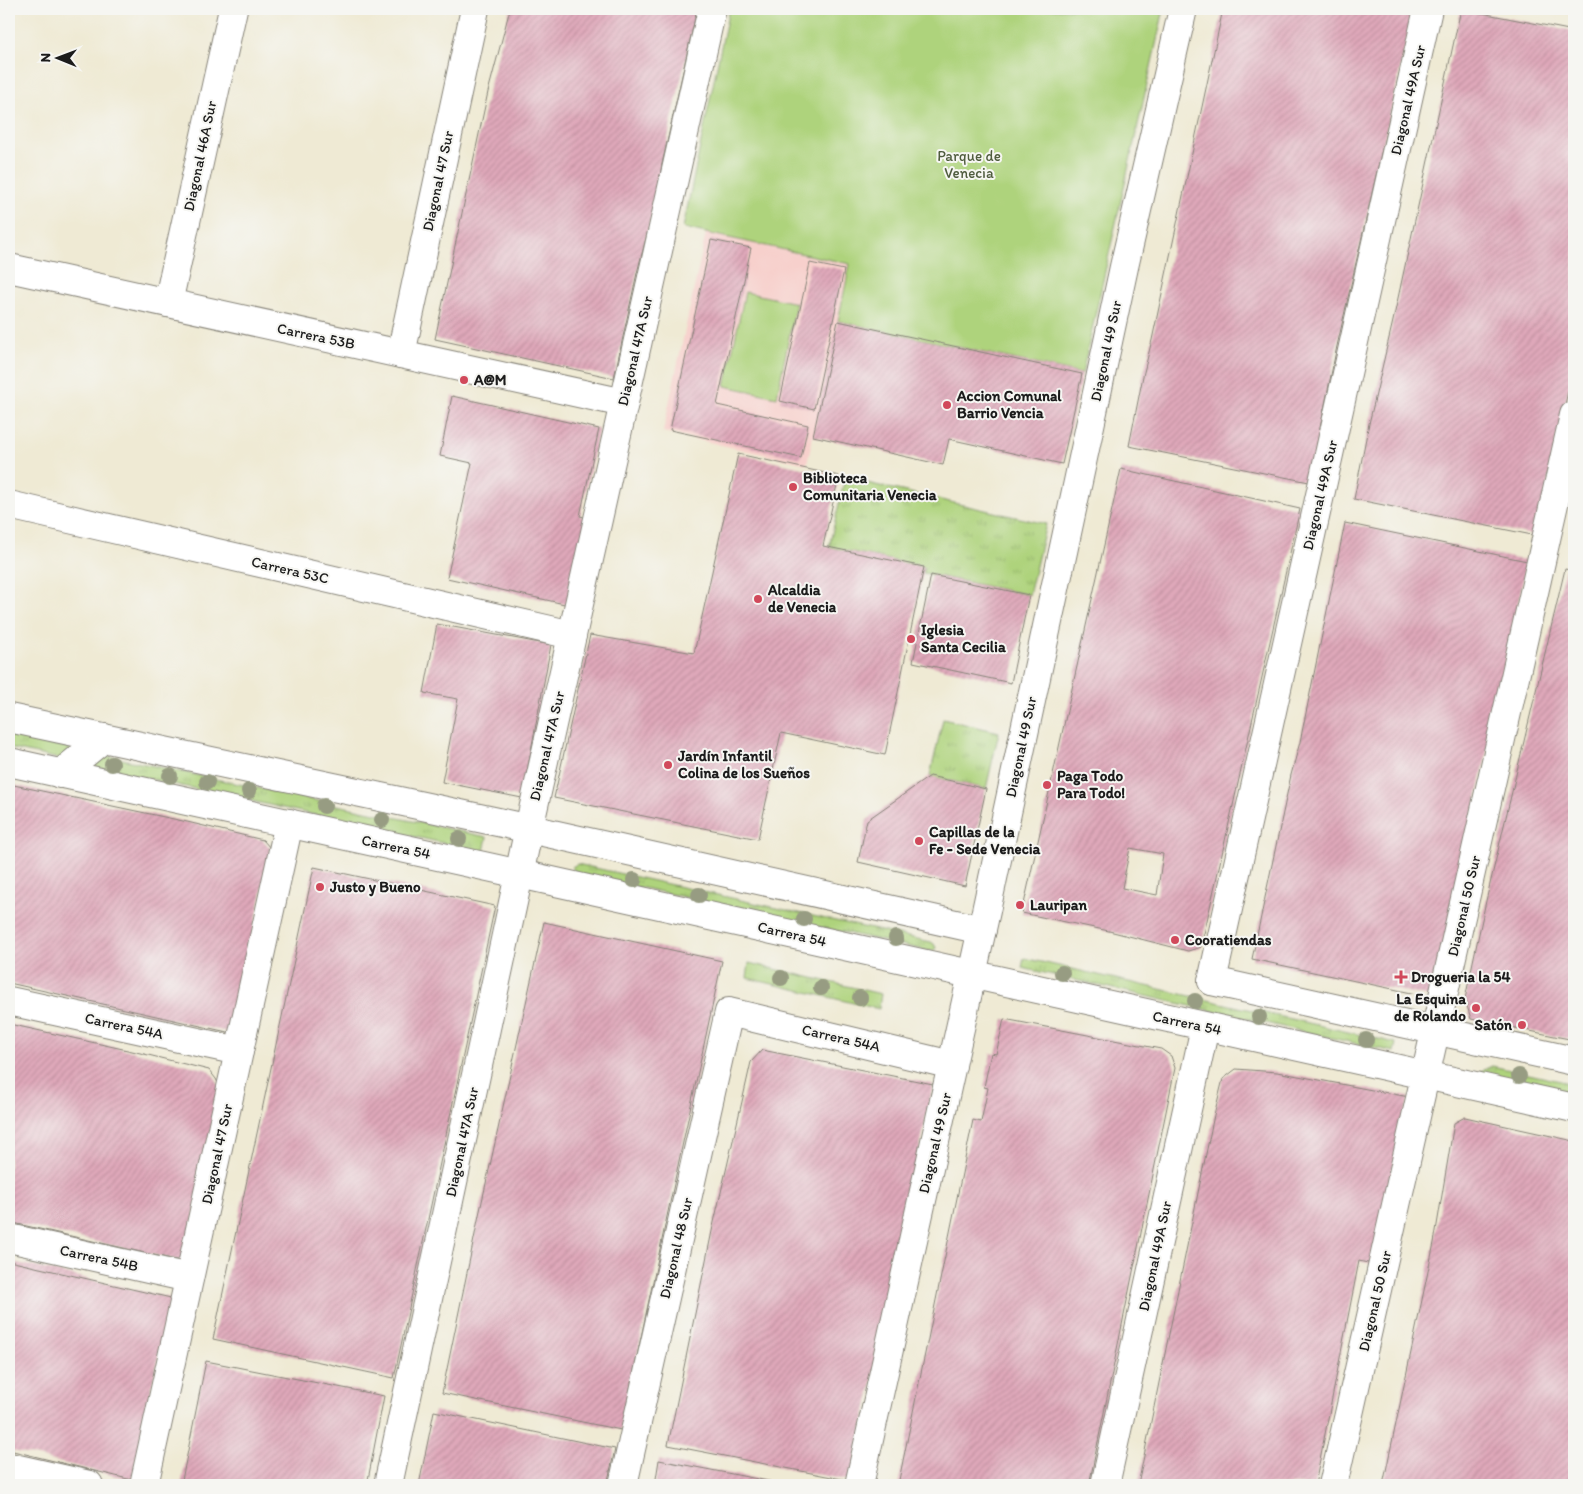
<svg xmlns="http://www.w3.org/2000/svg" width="1583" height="1494" viewBox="0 0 1583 1494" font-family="Itim,sans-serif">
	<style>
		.built { fill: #f7d0cc }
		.grass { fill: url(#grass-tufts); stroke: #65784c }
		.park { fill: #aed37c; stroke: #65784c }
		.building { fill: url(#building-hatch); fill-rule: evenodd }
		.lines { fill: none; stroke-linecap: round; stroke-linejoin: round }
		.minor-casing { stroke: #868378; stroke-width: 30 }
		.tertiary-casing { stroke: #868378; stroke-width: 30 }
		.minor { stroke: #fff; stroke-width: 28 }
		.tertiary { stroke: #fff; stroke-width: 28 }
		.tree { fill: #979c82 }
		.poi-dot { fill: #d1495b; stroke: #f6f6f2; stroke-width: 2 }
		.labels { text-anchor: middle; stroke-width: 4; stroke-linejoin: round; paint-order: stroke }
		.street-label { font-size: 15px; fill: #1c1c1c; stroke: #f6f6f2 }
		.park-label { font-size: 15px; fill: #4f5c3e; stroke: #f6f6f2 }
		.poi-label { font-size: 15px; font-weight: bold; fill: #1c1c1c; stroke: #f6f6f2; text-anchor: start }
	</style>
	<defs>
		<pattern id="grass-tufts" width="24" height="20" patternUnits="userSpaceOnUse" patternTransform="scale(1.25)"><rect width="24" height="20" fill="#aed37c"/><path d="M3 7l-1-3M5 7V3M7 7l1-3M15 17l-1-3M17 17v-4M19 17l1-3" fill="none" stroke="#95b56b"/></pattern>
		<pattern id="building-hatch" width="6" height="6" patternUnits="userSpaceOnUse" patternTransform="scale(1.25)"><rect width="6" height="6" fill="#dfa8ba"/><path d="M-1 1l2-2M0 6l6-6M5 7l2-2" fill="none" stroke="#bf909f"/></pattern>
	</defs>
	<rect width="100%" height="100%" fill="#f6f6f2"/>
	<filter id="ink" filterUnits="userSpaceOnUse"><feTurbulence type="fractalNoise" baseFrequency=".02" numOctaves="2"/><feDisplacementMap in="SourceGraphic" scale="10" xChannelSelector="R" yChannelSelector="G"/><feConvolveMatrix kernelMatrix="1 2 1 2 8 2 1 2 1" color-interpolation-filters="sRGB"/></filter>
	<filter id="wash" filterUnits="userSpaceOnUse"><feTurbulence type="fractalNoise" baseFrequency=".0096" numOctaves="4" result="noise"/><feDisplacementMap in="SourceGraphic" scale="20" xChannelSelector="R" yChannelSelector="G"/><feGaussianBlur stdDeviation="1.12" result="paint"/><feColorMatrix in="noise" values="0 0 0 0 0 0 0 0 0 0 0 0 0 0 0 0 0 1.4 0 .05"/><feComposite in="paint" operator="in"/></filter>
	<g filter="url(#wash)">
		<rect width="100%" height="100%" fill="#efead4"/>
		<!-- built -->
		<path class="built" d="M706,233L850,265L807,464L663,432Z"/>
		<!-- grass -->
		<g class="grass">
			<path d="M845,478L1046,524L1029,595L923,573L924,567L829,547Z"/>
			<path d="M943,719L999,732L986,789L930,776Z"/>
			<path d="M9,735L487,837L484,852L9,748Z"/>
			<path d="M577,864L931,942L934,944L936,948L933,951H929L575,873L572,867Z"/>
			<path d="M1024,958L1396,1043L1394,1052L1022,968Z"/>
			<path d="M749,963L881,994L879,1009L747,978Z"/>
			<path d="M1492,1066L1574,1084V1094L1479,1072Z"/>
		</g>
		<!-- park -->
		<g class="park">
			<path d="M729,9H1164L1082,374L838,321L850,264L683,228Z"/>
			<path d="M745,292L796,303L777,397L725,386Z"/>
		</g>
		<g id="blocks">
			<!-- building -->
			<g class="building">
				<path d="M510,9H697L662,164L656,199L637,273L614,378L435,339L488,92Z"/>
				<path d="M1223,9H1414L1337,346L1309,482L1129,446L1143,376L1152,340Z"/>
				<path d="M1461,9L1574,31V367L1558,433L1537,536L1354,499L1368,428L1393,321Z"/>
				<path d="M711,240L751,248L717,405L808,425L801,458L670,430Z"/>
				<path d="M810,263L844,270L814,409L780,401Z"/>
				<path d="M838,321L1082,374L1062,464L949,439L943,465L813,436Z"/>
				<path d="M452,396L599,429L580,516L588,518L569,605L447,578L472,463L440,456Z"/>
				<path d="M738,454L839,476L823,546L924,567L885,755L781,733L758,839L554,798L590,635L694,653Z"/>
				<path d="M1121,469L1300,509L1201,947L1188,951L1109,931L1022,913ZM1130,848L1163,854L1157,895L1122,888Z"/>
				<path d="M1345,523L1527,561L1435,998L1252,959L1291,775L1300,742Z"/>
				<path d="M1565,569L1574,571V1040L1471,1019L1465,999L1486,901Z"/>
				<path d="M931,575L1029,595L1011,683L913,662Z"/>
				<path d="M437,624L551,645L522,798L442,782L458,699L424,693Z"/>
				<path d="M930,776L986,789L965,886L858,862L867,820Z"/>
				<path d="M9,784L183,821L263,840L271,849L232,1033L9,983Z"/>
				<path d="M314,867L495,906L394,1378L213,1339Z"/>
				<path d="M544,922L722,961L621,1430L442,1393L479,1215Z"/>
				<path d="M1004,1019L1161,1049L1171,1056L1175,1068L1089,1485H898L973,1120L981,1122L988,1088L984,1087L991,1053L996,1054Z"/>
				<path d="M9,1024L132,1051L209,1070L216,1079L220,1087L185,1262L9,1222Z"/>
				<path d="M762,1050L933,1084L852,1481L668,1445L712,1231L744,1093L751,1062Z"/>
				<path d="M1236,1069L1277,1072L1409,1097L1372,1264L1359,1261L1315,1485H1138L1214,1115L1223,1079Z"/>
				<path d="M1465,1117L1574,1141V1467L1570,1485H1383L1434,1243L1454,1123Z"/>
				<path d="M9,1261L171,1298L132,1480L9,1450Z"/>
				<path d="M206,1361L384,1396L367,1485H181Z"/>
				<path d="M434,1411L615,1449L607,1485H419Z"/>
				<path d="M659,1460L784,1484V1485H655Z"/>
			</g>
		</g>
	</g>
	<g filter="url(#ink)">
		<use href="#blocks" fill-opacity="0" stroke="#868378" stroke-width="1"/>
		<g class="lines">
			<defs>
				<g id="minor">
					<path d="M9,268L624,403"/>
					<path d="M168,303L233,9"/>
					<path d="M401,354L475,9"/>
					<path d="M9,505L572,635"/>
					<path d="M1212,981L1428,9"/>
					<path d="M9,1001L239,1051"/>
					<path d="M9,1238L189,1278"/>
					<path d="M9,1467L89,1485"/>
					<path d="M144,1485L289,823"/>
					<path d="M388,1485L529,828L712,9"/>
					<path d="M623,1485L729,1012L952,1065"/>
					<path d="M859,1485L986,911L1124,267L1183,9"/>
					<path d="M1105,1485L1205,1027"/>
					<path d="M1333,1485L1574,415"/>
				</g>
				<g id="tertiary">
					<path d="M9,718L512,825L982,930"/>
					<path d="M9,762L520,874L1574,1108"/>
					<path d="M60,774L104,738"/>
					<path d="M1212,981L1574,1061"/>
				</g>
			</defs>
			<!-- minor casing -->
			<use href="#minor" class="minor-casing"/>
			<!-- tertiary casing -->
			<use href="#tertiary" class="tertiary-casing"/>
			<!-- minor -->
			<use href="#minor" class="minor"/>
			<!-- tertiary -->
			<use href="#tertiary" class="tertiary"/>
		</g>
		<!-- trees -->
		<g class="tree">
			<circle cx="112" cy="764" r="8"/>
			<circle cx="170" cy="776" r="8"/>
			<circle cx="207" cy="782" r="8"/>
			<circle cx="249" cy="791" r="8"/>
			<circle cx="324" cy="806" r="8"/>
			<circle cx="382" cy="820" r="8"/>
			<circle cx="459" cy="839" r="8"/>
			<circle cx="634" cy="880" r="8"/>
			<circle cx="699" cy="895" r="8"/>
			<circle cx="804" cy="919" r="8"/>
			<circle cx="896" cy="938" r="8"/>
			<circle cx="1062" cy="973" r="8"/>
			<circle cx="781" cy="978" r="8"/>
			<circle cx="821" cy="988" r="8"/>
			<circle cx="860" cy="998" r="8"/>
			<circle cx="1195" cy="1001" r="8"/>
			<circle cx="1259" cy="1017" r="8"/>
			<circle cx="1366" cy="1040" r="8"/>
			<circle cx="1519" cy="1076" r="8"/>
		</g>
	</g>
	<!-- markers -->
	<g class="poi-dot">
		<circle cx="464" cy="380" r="5"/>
		<circle cx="947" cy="405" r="5"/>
		<circle cx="793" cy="487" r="5"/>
		<circle cx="758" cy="599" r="5"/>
		<circle cx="911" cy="639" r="5"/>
		<circle cx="668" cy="765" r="5"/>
		<circle cx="1047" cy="785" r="5"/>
		<circle cx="919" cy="841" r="5"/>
		<circle cx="320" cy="887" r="5"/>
		<circle cx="1020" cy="905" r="5"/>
		<circle cx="1175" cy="940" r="5"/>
		<path d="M1398.5 969.5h5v5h5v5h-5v5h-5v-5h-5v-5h5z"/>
		<circle cx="1476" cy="1008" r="5"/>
		<circle cx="1522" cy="1025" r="5"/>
	</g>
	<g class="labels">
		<!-- street labels -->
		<g class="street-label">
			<text transform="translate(1408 100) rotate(-77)" y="5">Diagonal 49A Sur</text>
			<text transform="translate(200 156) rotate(-78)" y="5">Diagonal 46A Sur</text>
			<text transform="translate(438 181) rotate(-78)" y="5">Diagonal 47 Sur</text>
			<text transform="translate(316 336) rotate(12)" y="5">Carrera 53B</text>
			<text transform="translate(635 351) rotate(-77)" y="5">Diagonal 47A Sur</text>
			<text transform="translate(1106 351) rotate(-78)" y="5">Diagonal 49 Sur</text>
			<text transform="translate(1320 495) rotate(-77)" y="5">Diagonal 49A Sur</text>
			<text transform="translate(290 570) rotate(13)" y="5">Carrera 53C</text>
			<text transform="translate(547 746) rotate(-77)" y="5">Diagonal 47A Sur</text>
			<text transform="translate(1021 747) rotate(-78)" y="5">Diagonal 49 Sur</text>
			<text transform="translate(396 847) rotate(12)" y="5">Carrera 54</text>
			<text transform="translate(1464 906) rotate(-77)" y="5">Diagonal 50 Sur</text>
			<text transform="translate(792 934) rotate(13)" y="5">Carrera 54</text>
			<text transform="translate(1187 1023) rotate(12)" y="5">Carrera 54</text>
			<text transform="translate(124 1026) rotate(12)" y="5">Carrera 54A</text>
			<text transform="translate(841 1038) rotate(13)" y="5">Carrera 54A</text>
			<text transform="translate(462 1142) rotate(-78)" y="5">Diagonal 47A Sur</text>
			<text transform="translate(935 1143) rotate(-77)" y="5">Diagonal 49 Sur</text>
			<text transform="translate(217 1154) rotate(-78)" y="5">Diagonal 47 Sur</text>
			<text transform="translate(676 1248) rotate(-77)" y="5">Diagonal 48 Sur</text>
			<text transform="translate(1155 1256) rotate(-78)" y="5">Diagonal 49A Sur</text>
			<text transform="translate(99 1258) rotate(12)" y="5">Carrera 54B</text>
			<text transform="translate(1375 1301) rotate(-77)" y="5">Diagonal 50 Sur</text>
		</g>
		<!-- park labels -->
		<g class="park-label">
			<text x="969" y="161">Parque de<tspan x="969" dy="17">Venecia</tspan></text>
		</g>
		<!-- poi labels -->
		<g class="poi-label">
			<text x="474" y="385">A@M</text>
			<text x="957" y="401">Accion Comunal<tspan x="957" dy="17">Barrio Vencia</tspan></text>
			<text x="803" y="483">Biblioteca<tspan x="803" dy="17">Comunitaria Venecia</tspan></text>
			<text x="768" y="595">Alcaldia<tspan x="768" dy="17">de Venecia</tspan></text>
			<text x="921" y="635">Iglesia<tspan x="921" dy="17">Santa Cecilia</tspan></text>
			<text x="678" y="761">Jardín Infantil<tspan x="678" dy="17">Colina de los Sueños</tspan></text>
			<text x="1057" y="781">Paga Todo<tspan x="1057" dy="17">Para Todo!</tspan></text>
			<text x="929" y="837">Capillas de la<tspan x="929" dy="17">Fe - Sede Venecia</tspan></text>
			<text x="330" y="892">Justo y Bueno</text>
			<text x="1030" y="910">Lauripan</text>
			<text x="1185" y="945">Cooratiendas</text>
			<text x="1411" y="982">Drogueria la 54</text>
			<text x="1466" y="1004" text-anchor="end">La Esquina<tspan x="1466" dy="17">de Rolando</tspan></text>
			<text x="1512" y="1030" text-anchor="end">Satón</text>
		</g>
	</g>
	<!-- margin -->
	<rect width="1583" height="1494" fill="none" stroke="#f6f6f2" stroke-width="30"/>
	<!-- north arrow -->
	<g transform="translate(58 58) rotate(271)" stroke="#f6f6f2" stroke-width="4" paint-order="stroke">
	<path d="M0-4L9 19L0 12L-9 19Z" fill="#1c1c1c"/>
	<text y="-8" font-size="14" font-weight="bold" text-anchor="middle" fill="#1c1c1c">N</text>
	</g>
</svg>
